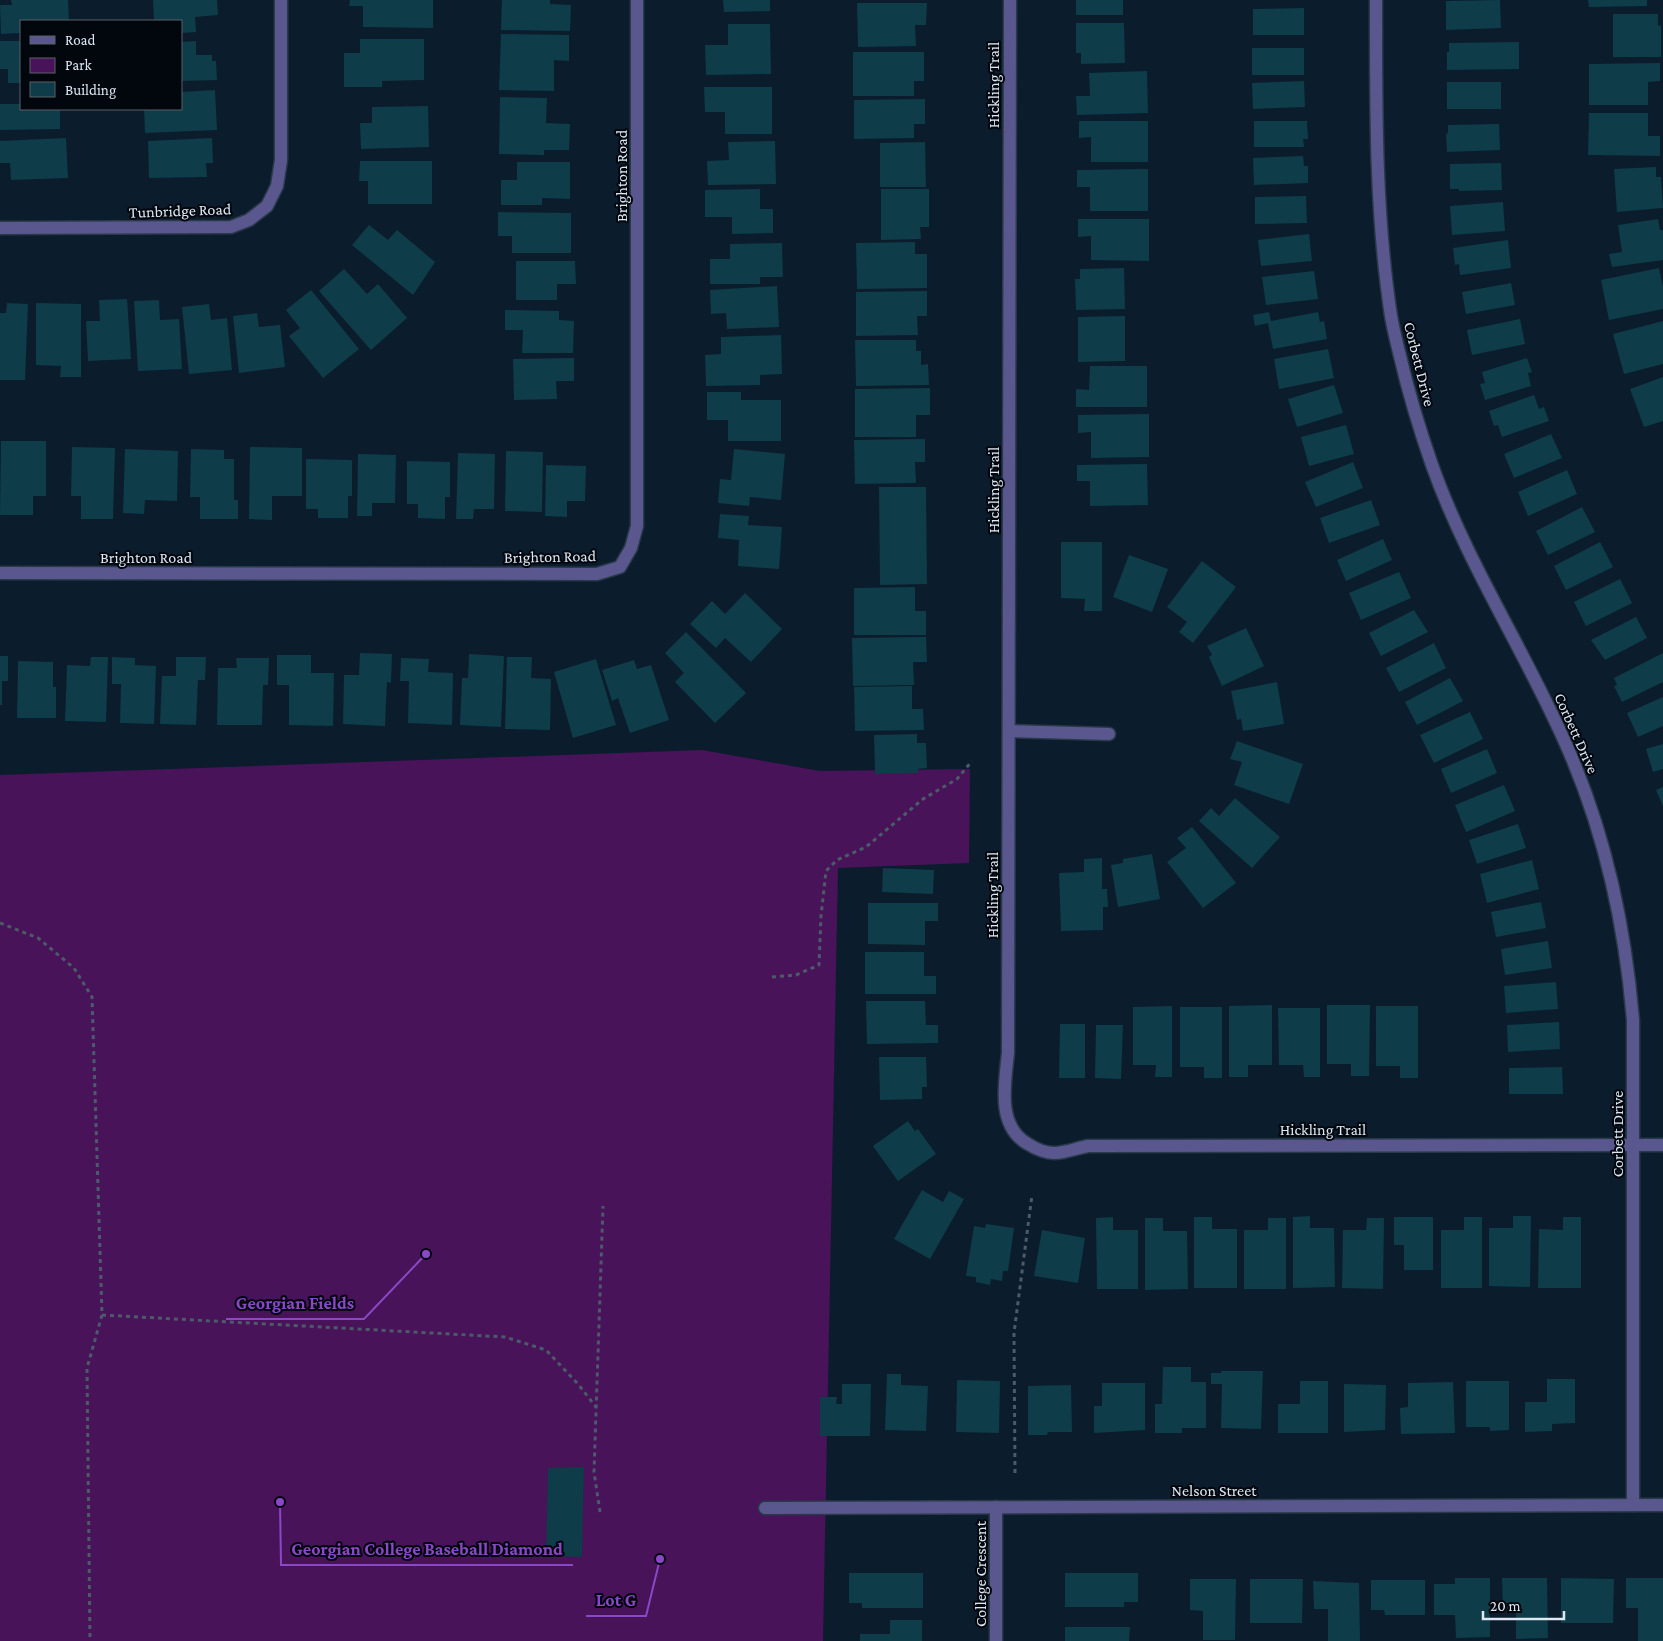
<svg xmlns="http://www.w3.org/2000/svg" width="1663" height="1641" viewBox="0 0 1663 1641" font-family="'Crimson Pro',serif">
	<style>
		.green { fill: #481358 }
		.building { fill: #0e3c48 }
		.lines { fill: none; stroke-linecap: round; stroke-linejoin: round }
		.minor-casing { stroke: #283949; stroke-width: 15 }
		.path { stroke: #4c5b6a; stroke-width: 3; stroke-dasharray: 4 4; stroke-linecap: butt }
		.minor { stroke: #59578d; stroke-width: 12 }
		.labels { text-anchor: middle; stroke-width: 4; stroke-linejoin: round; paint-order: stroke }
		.street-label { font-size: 16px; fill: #dde8f4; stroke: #02060d }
		.leader { fill: none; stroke: #8a48c7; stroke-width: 2 }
		.callout-dot { fill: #8a48c7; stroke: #02060d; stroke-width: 2 }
		.callout-label { font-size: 18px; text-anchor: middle; font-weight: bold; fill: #8a48c7; stroke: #02060d; stroke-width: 4; stroke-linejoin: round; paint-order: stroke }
	</style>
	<rect width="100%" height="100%" fill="#0b1c2d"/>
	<!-- green -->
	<path class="green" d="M702,750L820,771L970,769L969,863L838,868L823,1641H0V775Z"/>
	<!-- building -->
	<g class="building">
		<path d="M11,0H68L69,21H21V33L1,34L0,5H12Z"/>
		<path d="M153,0H217L218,15L195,17L196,32L181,33V21H154Z"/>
		<path d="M350,0H433V28L363,27V6H349Z"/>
		<path d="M502,0H550V4L571,5L570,31L501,30Z"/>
		<path d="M723,0H770V11L724,12Z"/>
		<rect x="1076" y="0" width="47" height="15"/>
		<path d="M1500,0L1501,28L1446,30V1Z"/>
		<path d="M1588,0H1647V6L1589,7Z"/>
		<path d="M857,3H927L926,25H915L916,46L858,47Z"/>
		<path d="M1304,8V35H1253V9Z"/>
		<path d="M1613,14H1658V26L1661,25V57H1613Z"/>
		<path d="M1076,23H1124L1125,63L1081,64V53H1076Z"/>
		<path d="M728,24H770L771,74L706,75L705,45H728Z"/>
		<path d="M501,34L569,35V61L554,60V91L499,90Z"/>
		<path d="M360,39H424V80L382,81V87H344V53H360Z"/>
		<path d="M0,41H21V83H8V69H0Z"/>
		<path d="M196,41V55H212V61H216L217,80L181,81V42Z"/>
		<path d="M1519,42V69L1447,70V52H1449V43Z"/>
		<rect x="1252" y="48" width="52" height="27"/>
		<path d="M853,52H924V81H914V96H853Z"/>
		<path d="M1660,63V81L1648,82V105H1589V64Z"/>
		<path d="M1147,71L1148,113L1077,115L1076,96H1090L1089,73Z"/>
		<path d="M1304,81L1305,107L1253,109L1252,83Z"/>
		<rect x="1447" y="82" width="54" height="27"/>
		<path d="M704,87H772V134H725V112H705Z"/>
		<path d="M215,90L217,130L145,133L144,109H181V92Z"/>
		<path d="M500,97L547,98L546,123L570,124L569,150H544V155L499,154Z"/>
		<path d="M925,99V124H914V138L854,139V100Z"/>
		<path d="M0,104H21V109H60V129L0,130Z"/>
		<path d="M428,106L429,147L361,149L360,123H372V107Z"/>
		<path d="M1589,113H1648V136H1660V156L1588,155Z"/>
		<path d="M1079,121H1148V162H1091V137L1079,138Z"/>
		<path d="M1254,121H1307L1308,139H1303L1304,147H1254Z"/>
		<path d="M1499,124L1500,150L1447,152L1446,134L1448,133V125Z"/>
		<path d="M66,138L68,178L11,180L10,163H0V141Z"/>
		<path d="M212,138L213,163H206L207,177L149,178L148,141Z"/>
		<path d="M775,141L776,184L708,185L707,161L729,160L728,142Z"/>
		<path d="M925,142L926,187H880V143Z"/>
		<path d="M1303,156L1304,166H1308V183L1254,185L1253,158Z"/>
		<path d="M360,161H432V204H368V181H359Z"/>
		<path d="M517,162H570V199L542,198V205H501V180H517Z"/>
		<path d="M1501,163L1502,190L1459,191V189H1450V164Z"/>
		<path d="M1656,167V177H1661L1663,208L1617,212L1614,169Z"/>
		<path d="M1148,169V211H1090V187H1077V170Z"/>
		<path d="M760,189V209H773V233L732,234V217H705V190Z"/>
		<path d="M881,189H929V227H920L921,239L881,240Z"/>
		<path d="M1306,196L1307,223L1255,224V197Z"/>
		<path d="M1503,202L1505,231L1452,235L1450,206Z"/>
		<path d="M498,212L571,213V253H512V236H498Z"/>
		<path d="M1078,219H1149V261L1091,260V236L1078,237Z"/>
		<path d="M1658,219L1660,230H1663V260L1612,267L1609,254L1622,252L1618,225Z"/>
		<path d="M369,225L388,240L397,230L435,262L413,295L352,245Z"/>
		<path d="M1309,234L1312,261L1261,266L1258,240Z"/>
		<path d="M1508,240L1511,268L1460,275L1459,264L1455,265L1453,248Z"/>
		<path d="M915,242V254H927V288L857,289L856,243Z"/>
		<path d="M782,243L783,277H760V284H710V259H730V244Z"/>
		<path d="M516,261H575L576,284H557V300H516Z"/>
		<path d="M1124,268L1125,309L1076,310L1075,279H1080V269Z"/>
		<path d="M1659,268L1663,287V309L1609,320L1601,280Z"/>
		<path d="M344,269L367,294L378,284L407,318L371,350L319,291Z"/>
		<path d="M1314,271L1318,299L1266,305L1262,277Z"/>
		<path d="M1511,283L1515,305L1466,314L1462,292Z"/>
		<path d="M777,286L779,327L727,329L726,313L711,314L710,290Z"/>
		<path d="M311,290L359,349L323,378L289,336L300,328L286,310Z"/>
		<path d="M927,291V316H917L918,335L856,336V292Z"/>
		<path d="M127,299L131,359L88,361L86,321H100L99,300Z"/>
		<path d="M159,300L160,320L179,319L182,369L138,371L134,301Z"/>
		<path d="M7,303L28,304L25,380H0V313H6Z"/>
		<path d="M36,303L81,304V377H60L61,366L36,365Z"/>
		<path d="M209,304L211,320L227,318L232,370L189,374L182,307Z"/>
		<path d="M505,310L559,311V320L574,321L573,353H522L523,330H505Z"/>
		<path d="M1269,312L1271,321L1318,312L1320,322L1324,321L1327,339L1273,349L1268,323L1255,326L1253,315Z"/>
		<path d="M257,313L259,327L280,325L285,367L239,373L233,316Z"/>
		<path d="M1125,316V361L1078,362V317Z"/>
		<path d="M1520,319L1525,344L1472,355L1467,330Z"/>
		<path d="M1663,321V364L1624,374L1613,334Z"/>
		<path d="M781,335L782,374L760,375V385L706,386L705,355L721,354V337Z"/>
		<path d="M855,340H916V351H921V365L928,364L929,385L856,386Z"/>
		<path d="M1328,349L1334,378L1279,389L1274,359Z"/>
		<path d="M574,358V381H556L557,399L514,400L513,359Z"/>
		<path d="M1527,358L1532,372L1528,373L1531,386L1485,400L1480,384L1485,383L1482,372Z"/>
		<path d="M1090,366H1147V407H1076V389L1089,390Z"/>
		<path d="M1663,377V421L1644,427L1630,389Z"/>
		<path d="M1334,385L1343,413L1297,427L1288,399Z"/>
		<path d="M930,388V415H916V437H855V389Z"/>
		<path d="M707,392H741V400H781V441H728V420H707Z"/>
		<path d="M1534,395L1539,409L1544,407L1549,421L1502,437L1498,425L1494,426L1489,411Z"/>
		<path d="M1149,414V457L1091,458V432L1078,433V415Z"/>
		<path d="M1346,425L1354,454L1309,466L1301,437Z"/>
		<path d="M1551,434L1562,458L1514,478L1504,454Z"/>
		<path d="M925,439V462H915L916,483L855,484L854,440Z"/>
		<path d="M1,441H46V496H33V515H0Z"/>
		<path d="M72,447L115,448L113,519H81V496H71Z"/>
		<path d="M250,447L302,448V496H272V520L249,519Z"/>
		<path d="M125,449L178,451L177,501L145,500L144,514L123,513Z"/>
		<path d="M191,449L224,450V459H234V500H238V519H200V497H190Z"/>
		<path d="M734,449L785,454L781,500L750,497L749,506L718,503L720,479L731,480Z"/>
		<path d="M506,451L543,452L542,512L505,511Z"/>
		<path d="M458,453L495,454L494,509H474L473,519H456Z"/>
		<path d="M358,454L396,455L395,503H372V516H357Z"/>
		<path d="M306,459L352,460V496H348V518H318V509H306Z"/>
		<path d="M407,461L450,462V497H445V519L418,518V504H407Z"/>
		<path d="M1353,462L1363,488L1316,507L1305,482Z"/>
		<path d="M1147,464L1148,505L1090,506V481H1077V465Z"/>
		<path d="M546,465L586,466L585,501H567V517L545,516Z"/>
		<path d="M1567,470L1577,494L1528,516L1518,492Z"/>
		<path d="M879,487H926L927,584L880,585Z"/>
		<path d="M1371,500L1380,525L1329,543L1320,518Z"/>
		<path d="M1582,507L1595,532L1548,555L1536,531Z"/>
		<path d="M720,514L749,516L748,525L782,527L779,569L738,566L739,540L718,538Z"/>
		<path d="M1383,539L1392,560L1346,581L1337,560Z"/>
		<path d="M1061,542H1102V611H1084L1085,599L1061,598Z"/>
		<path d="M1600,542L1613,567L1566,590L1554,566Z"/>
		<path d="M1129,555L1168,569L1152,612L1113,597Z"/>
		<path d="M1202,561L1236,587L1193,643L1179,632L1187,622L1167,607Z"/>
		<path d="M1399,572L1411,598L1361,620L1349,593Z"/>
		<path d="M1620,579L1632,603L1586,626L1574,602Z"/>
		<path d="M915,587V611H926V635H854V588Z"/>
		<path d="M745,593L782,629L751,662L725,638L716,648L690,624L712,601L725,614Z"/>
		<path d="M1414,610L1428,632L1381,656L1369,633Z"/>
		<path d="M1636,617L1647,638L1605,660L1591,640Z"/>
		<path d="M1246,628L1264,666L1222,686L1209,657L1212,655L1207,646Z"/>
		<path d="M686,632L746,693L715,723L675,682L684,673L665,653Z"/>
		<path d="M926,637L927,662H913L914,685L853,686L852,638Z"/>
		<path d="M1434,643L1446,668L1399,692L1386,668Z"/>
		<path d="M360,653L392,654L391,683L387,682L385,726L343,724L344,675H359Z"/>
		<path d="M1663,653V682L1622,702L1614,686L1617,685L1614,678Z"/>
		<path d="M469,654L504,656L501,727L460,725L462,678H468Z"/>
		<path d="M277,655H311V673H334L333,726L289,725V685H277Z"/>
		<path d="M0,656H8V681H2V705H0Z"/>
		<path d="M91,657H108L106,722L65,721L67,665L90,666Z"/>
		<path d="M112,657L135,658V665L156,666L154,724L120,723L121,684H112Z"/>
		<path d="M176,657H206L205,680H198L196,725L160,724L162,676H176Z"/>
		<path d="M507,657H532L531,678L551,679L550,730L505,729Z"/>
		<path d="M236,658H269L268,685H263L262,725H217L218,668H237Z"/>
		<path d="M401,658L429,659L428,672L453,673L452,725L408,723L409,681H400Z"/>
		<path d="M596,659L616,725L573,738L554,672Z"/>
		<path d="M634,660L637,669L651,665L669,720L630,733L618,698L612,701L602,670Z"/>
		<path d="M18,661L53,662V687H56V718H17Z"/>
		<path d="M1450,678L1463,701L1417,725L1405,702Z"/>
		<path d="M1277,682L1284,724L1243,731L1241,719L1237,720L1231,691Z"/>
		<path d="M912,686V709H923L924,730L855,731L854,687Z"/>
		<path d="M1663,697V726L1638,737L1627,713Z"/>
		<path d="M1470,712L1483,739L1434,763L1420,735Z"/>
		<path d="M917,734V743H926L927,768L918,769V773L875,774L874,735Z"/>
		<path d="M1237,741L1303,764L1289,804L1234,785L1242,762L1230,759Z"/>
		<path d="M1663,744V769L1653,772L1646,749Z"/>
		<path d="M1487,749L1497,773L1451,793L1441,769Z"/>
		<path d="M1504,785L1515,811L1466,832L1455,805Z"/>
		<path d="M1663,787V806L1656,790Z"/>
		<path d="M1235,798L1280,837L1252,868L1199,821L1211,808L1219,816Z"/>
		<path d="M1518,824L1526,848L1477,864L1469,840Z"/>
		<path d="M1192,827L1236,883L1203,908L1167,862L1186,848L1177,838Z"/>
		<path d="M1152,854L1160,899L1118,907L1111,865L1123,863V859Z"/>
		<path d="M1102,858V889H1107L1108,907H1103V930L1061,931L1059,873L1084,872V859Z"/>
		<path d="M1532,860L1539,889L1487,903L1480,874Z"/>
		<path d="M883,868L934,870L933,894L882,892Z"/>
		<path d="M1541,902L1546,928L1496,937L1491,912Z"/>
		<path d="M868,903H938V921H925V945L868,944Z"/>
		<path d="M1548,941L1552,968L1505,975L1501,949Z"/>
		<path d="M865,952H924V976H936V994H865Z"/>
		<path d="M1556,982L1558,1009L1506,1013L1504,986Z"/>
		<path d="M866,1001H925L926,1025H938V1043L867,1044Z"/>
		<path d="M1272,1005V1065H1248V1077H1229V1006Z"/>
		<path d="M1327,1005H1370L1369,1076H1351V1064H1327Z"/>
		<path d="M1172,1006V1077H1155L1156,1065H1133V1007Z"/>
		<path d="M1376,1006H1418V1078H1400V1066H1376Z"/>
		<path d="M1180,1007H1222V1078H1204V1067H1180Z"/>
		<path d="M1278,1008H1320V1077H1304L1303,1065H1279Z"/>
		<path d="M1559,1022L1560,1049L1508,1052L1507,1025Z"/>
		<path d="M1060,1024H1085V1078H1059Z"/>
		<path d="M1096,1025H1123L1121,1079L1095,1078Z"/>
		<path d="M879,1057H926L927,1087H922V1099L880,1100Z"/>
		<path d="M1562,1067L1563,1094H1509V1068Z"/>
		<path d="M908,1121L915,1131L918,1129L936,1154L898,1181L873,1146Z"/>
		<path d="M922,1190L943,1202L949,1191L964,1199L930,1259L894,1239Z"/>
		<path d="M1310,1216V1228H1334L1335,1287L1293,1288V1217Z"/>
		<path d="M1513,1216H1531L1530,1287L1489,1286V1228H1513Z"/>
		<path d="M1113,1217V1230H1138V1289H1097L1096,1218Z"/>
		<path d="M1194,1217H1212V1229H1237V1288H1194Z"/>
		<path d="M1394,1217H1433V1270H1404V1245H1394Z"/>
		<path d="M1464,1217H1482V1288H1441V1230H1464Z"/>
		<path d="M1563,1217H1581V1288H1538L1539,1229L1563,1230Z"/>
		<path d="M1145,1218H1163V1231H1187L1188,1289L1145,1290Z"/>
		<path d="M1268,1218H1286V1289H1244V1230H1268Z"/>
		<path d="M1367,1218H1384L1383,1289L1342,1288L1343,1230H1366Z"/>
		<path d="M986,1224L1014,1228L1008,1271H1003L1002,1281L991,1279L990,1285L976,1282V1277L966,1276L974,1226L985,1228Z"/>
		<path d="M1042,1230L1085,1238L1078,1283L1034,1276Z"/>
		<path d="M1163,1367H1191V1382H1206V1428H1182V1433H1155V1404H1162Z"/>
		<path d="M1221,1371H1263L1261,1429L1221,1428L1222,1384H1211V1373H1221Z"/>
		<path d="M887,1374H901V1385L928,1386L926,1431L885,1430Z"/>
		<path d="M1547,1379H1575V1423L1552,1424V1431L1525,1432V1402H1547Z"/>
		<path d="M957,1380L1000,1381L999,1433L956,1432Z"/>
		<path d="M1300,1381H1328V1433H1278V1404H1300Z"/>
		<path d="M1466,1381H1509V1430L1490,1431V1427H1466Z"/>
		<path d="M1453,1382L1455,1433L1401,1434L1400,1408L1408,1407V1383Z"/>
		<path d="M1102,1383H1145V1430L1094,1433V1406H1102Z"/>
		<path d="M842,1384H871L870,1436H820V1397H837L836,1404H842Z"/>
		<path d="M1344,1384L1386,1385L1385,1430L1344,1432Z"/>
		<path d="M1071,1385L1072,1432H1048L1047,1435H1028V1386Z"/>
		<path d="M584,1467L582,1557L546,1556L548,1468Z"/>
		<path d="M849,1573H923V1608H862V1603H849Z"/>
		<path d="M1065,1573H1138V1602H1124V1607H1065Z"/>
		<path d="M1455,1578H1490V1637L1456,1638L1455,1615H1434V1584H1455Z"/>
		<path d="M1502,1578H1547L1548,1638L1516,1639V1609H1503Z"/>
		<path d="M1561,1578L1614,1579L1613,1623H1561Z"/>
		<path d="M1626,1578H1663V1641H1638V1608H1626Z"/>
		<path d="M1190,1579H1236L1235,1640H1203V1611L1190,1610Z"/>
		<path d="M1250,1579H1303L1302,1623H1250Z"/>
		<path d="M1371,1580H1425V1615H1385L1384,1610H1371Z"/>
		<path d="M1313,1581L1359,1583L1360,1641H1328V1609H1314Z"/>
		<path d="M890,1620H922V1641H860V1634H890Z"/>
		<path d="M1065,1627H1130L1129,1641H1065Z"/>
	</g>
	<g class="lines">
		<defs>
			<g id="minor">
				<path d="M1010,0L1008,1053C1005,1083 996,1126 1028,1144C1036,1149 1044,1153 1054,1153C1065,1153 1077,1148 1088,1146L1663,1145"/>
				<path d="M1376,0C1376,105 1375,212 1391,316C1393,328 1396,340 1399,352C1408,391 1419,428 1432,465C1466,561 1523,648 1564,740C1604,828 1625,925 1633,1020V1505"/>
				<path d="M0,228L231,227L249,220L267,206L277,186L281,160V0"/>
				<path d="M0,573L597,574L620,567L631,548L637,526V0"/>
				<path d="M1009,731L1109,734"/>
				<path d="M765,1508L1663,1505"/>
				<path d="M996,1641V1507"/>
			</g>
		</defs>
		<!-- minor casing -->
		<use href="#minor" class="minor-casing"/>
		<!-- path -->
		<g class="path">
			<path d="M0,923L38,938L74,968L92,997L102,1315L87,1368L90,1641"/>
			<path d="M772,977L796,975L819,965L821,916L826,871L837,860L866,847L923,799L957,779L972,761"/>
			<path d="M102,1315L505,1337L546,1350L578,1384L596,1407"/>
			<path d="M1015,1473L1014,1333L1032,1195"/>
			<path d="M600,1512L594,1472L603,1206"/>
		</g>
		<!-- minor -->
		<use href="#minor" class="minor"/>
	</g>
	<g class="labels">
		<!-- street labels -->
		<g class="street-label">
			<text transform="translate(993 85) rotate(-90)" y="6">Hickling Trail</text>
			<text transform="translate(621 176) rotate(-90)" y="6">Brighton Road</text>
			<text transform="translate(180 210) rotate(-2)" y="6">Tunbridge Road</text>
			<text transform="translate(1420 364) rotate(76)" y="6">Corbett Drive</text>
			<text transform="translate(993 490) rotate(-90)" y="6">Hickling Trail</text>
			<text transform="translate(550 556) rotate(-1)" y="6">Brighton Road</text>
			<text x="146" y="563">Brighton Road</text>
			<text transform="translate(1577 733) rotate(66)" y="6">Corbett Drive</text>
			<text transform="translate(992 895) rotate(-90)" y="6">Hickling Trail</text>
			<text x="1323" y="1135">Hickling Trail</text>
			<text transform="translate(1617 1134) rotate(-90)" y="6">Corbett Drive</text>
			<text x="1214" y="1496">Nelson Street</text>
			<text transform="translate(980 1574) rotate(-90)" y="6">College Crescent</text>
		</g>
	</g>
	<!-- callouts -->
	<path class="leader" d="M426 1254L364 1319H226M280 1502L281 1565H573M660 1559L646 1616H586"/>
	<g class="callout-dot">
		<circle cx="426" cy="1254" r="5"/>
		<circle cx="280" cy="1502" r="5"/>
		<circle cx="660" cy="1559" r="5"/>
	</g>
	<g class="callout-label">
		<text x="295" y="1309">Georgian Fields</text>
		<text x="427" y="1555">Georgian College Baseball Diamond</text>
		<text x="616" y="1606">Lot G</text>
	</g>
	<!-- legend -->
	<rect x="20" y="20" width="162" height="90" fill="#02060d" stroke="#5a6069"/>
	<rect x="30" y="36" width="25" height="8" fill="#59578d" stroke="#5a6069"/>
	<text x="65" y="45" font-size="15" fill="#dde8f4">Road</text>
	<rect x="30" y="58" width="25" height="15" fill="#481358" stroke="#5a6069"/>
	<text x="65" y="70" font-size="15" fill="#dde8f4">Park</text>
	<rect x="30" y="82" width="25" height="15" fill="#0e3c48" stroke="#5a6069"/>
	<text x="65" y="95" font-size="15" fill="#dde8f4">Building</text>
	<!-- scale -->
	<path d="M1483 1611v8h81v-8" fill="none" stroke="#dde8f4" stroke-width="2.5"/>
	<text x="1490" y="1611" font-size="15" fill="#dde8f4" stroke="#02060d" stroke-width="4" paint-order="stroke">20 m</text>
</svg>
